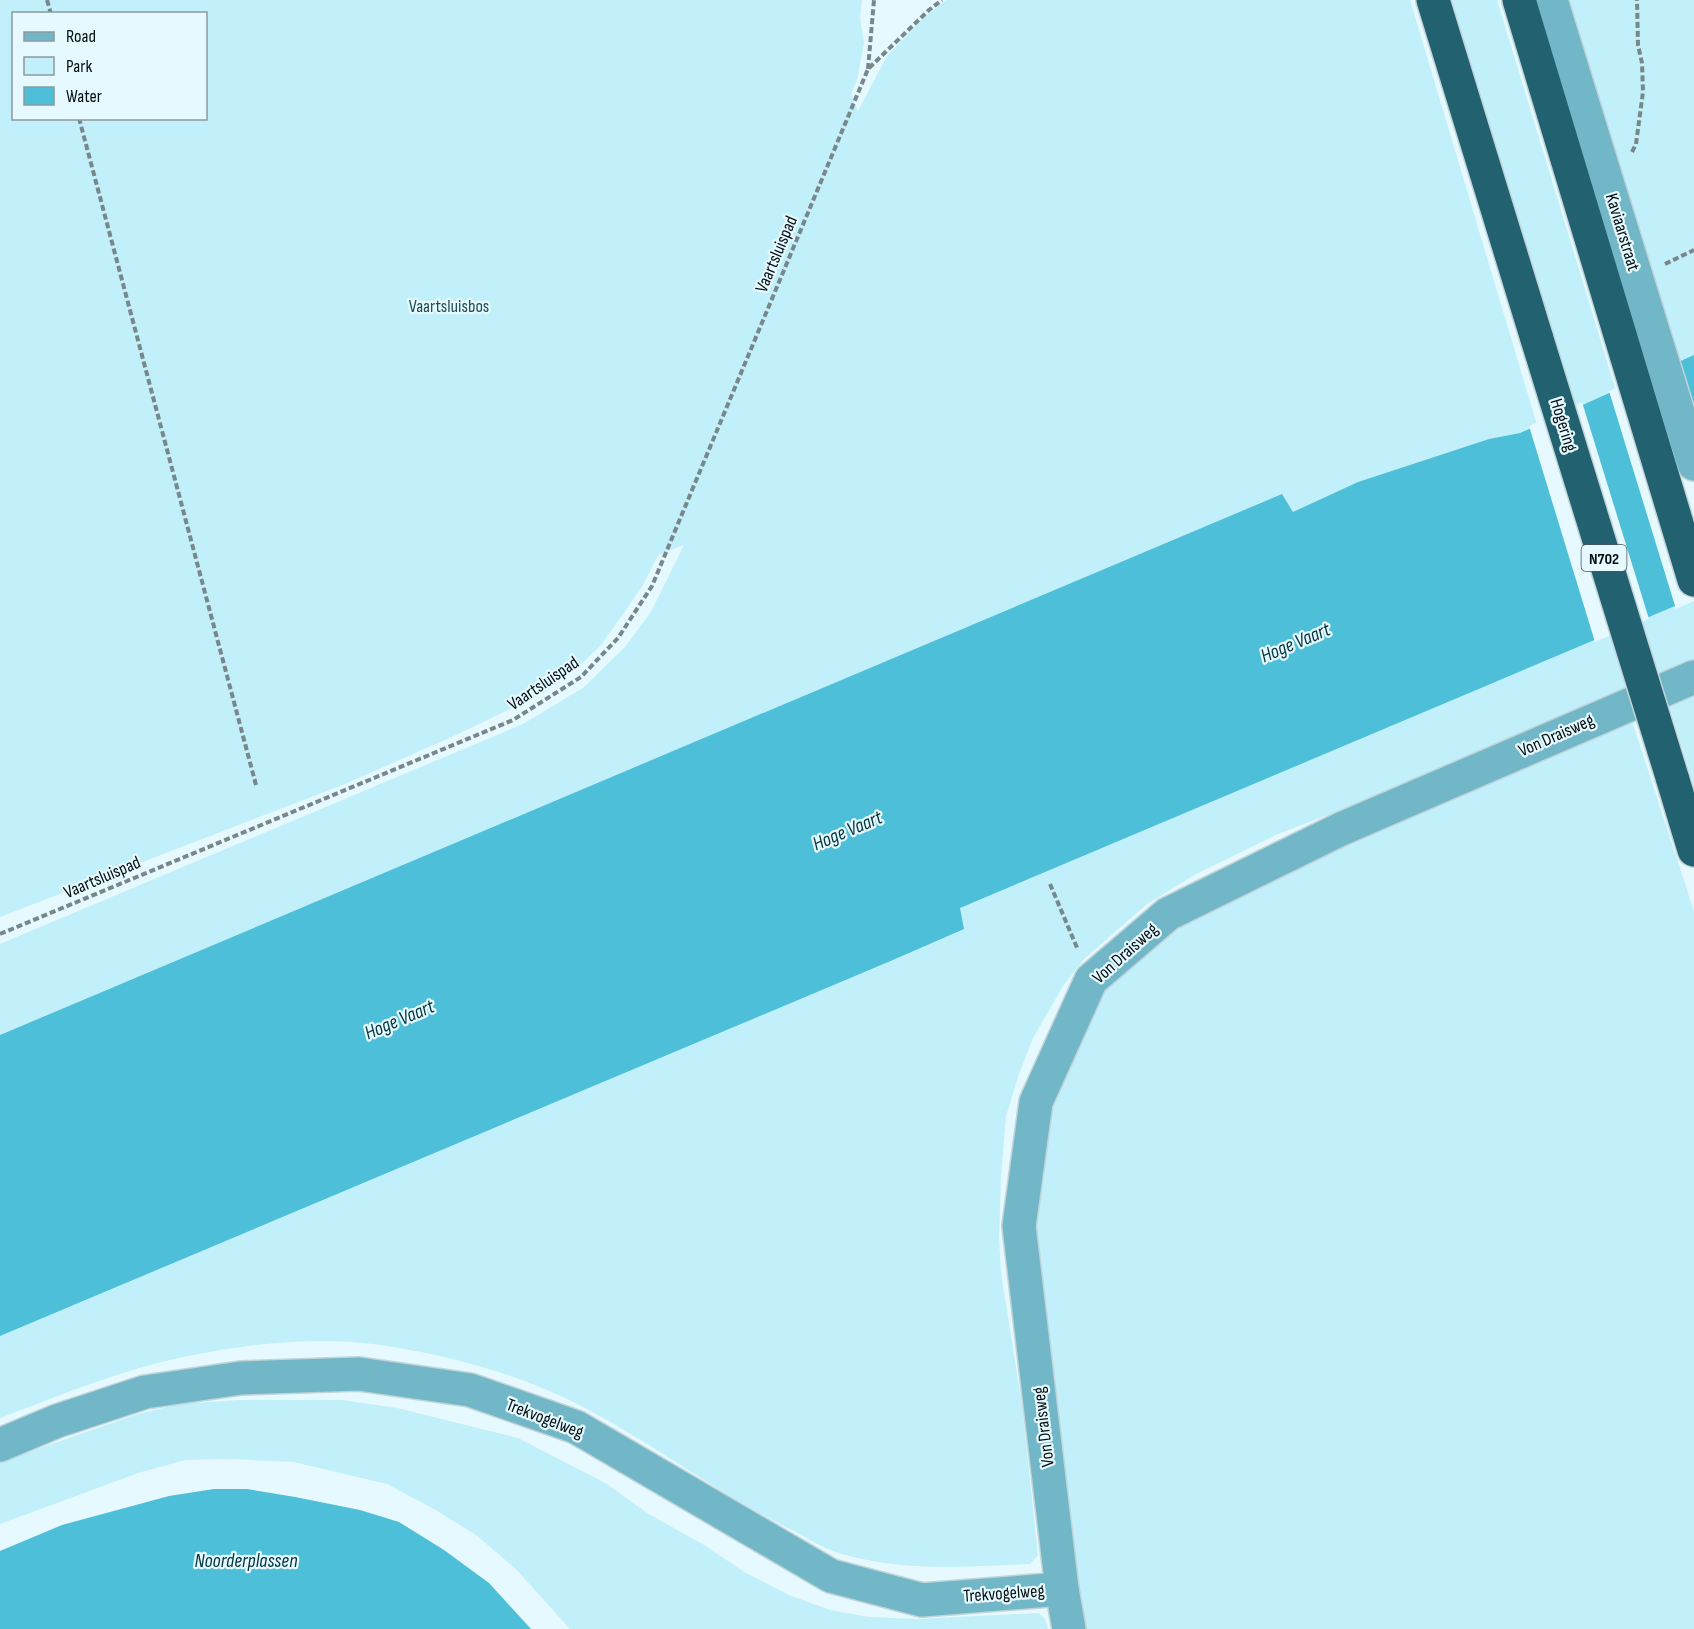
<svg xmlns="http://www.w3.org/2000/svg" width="1694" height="1629" viewBox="0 0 1694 1629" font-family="'Sofia Sans Condensed',sans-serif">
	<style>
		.green { fill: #c1effa; fill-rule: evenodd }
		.water { fill: #4ebfd8 }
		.pier { fill: #e5f9fe }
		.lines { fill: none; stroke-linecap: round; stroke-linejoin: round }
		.street-casing { stroke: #c1d4d8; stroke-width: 36 }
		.highway-casing { stroke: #c1d4d8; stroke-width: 36 }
		.path { stroke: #78878b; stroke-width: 4; stroke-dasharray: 6 3; stroke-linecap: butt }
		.street { stroke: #71b7c8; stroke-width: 33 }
		.highway { stroke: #22616f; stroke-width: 33 }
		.highway-bridge-casing { stroke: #c1d4d8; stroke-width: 36; stroke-linecap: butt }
		.highway-bridge { stroke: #22616f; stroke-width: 33 }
		.labels { text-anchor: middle; stroke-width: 4.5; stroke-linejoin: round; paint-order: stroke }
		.shield { fill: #e5f9fe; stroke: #485559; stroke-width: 1.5 }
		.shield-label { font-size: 16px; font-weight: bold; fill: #040f12 }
		.street-label { font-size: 18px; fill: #040f12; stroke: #e5f9fe }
		.park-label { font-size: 18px; fill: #1d4d58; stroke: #e5f9fe }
		.water-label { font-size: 20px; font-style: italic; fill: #00353f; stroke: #e5f9fe }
	</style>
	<rect width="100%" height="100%" fill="#e5f9fe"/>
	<!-- green -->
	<g class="green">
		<path d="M0,0H862L860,18L864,43L857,80L851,94L858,111L887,56L923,18L946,0H1410L1537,425L1520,433L1489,439L1358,482L1292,513L1282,494L0,1035V944L523,724L583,688L625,647L651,612L684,545L658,555L642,587L601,645L574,671L545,692L456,735L345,784L0,917ZM14,14H206V118H14Z"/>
		<path d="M1451,0H1497L1616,391L1576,408L1459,30Z"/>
		<path d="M1564,0H1694V355L1676,365Z"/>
		<path d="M1694,598V665L1533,736L1278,834L1196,874L1147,904L1084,959L1063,986L1033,1038L1019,1074L1006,1116L1001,1177L999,1238L1001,1273L1022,1405L1038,1555L1030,1564C967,1567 901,1572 839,1553C822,1548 806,1537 790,1529C719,1494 657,1446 587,1409C521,1374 447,1354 373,1344C320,1337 256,1343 204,1353C133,1365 66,1393 0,1418V1336L893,960L963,929L959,908Z"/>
		<path d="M1694,688V785L1667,699Z"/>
		<path d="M1630,715L1694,911V1629H1078L1024,1177L1088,1006L1141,945L1189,912Z"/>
		<path d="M239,1400H342L397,1408L518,1438L607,1484L647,1513L704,1545L746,1573L789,1595L830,1610L869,1617L917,1619L1039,1613L1045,1619L1048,1629H570L516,1569L476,1535L434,1509L387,1484L294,1462L230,1459L185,1460L138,1473L0,1524V1462L138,1414L180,1404Z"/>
	</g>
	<!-- water -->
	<g class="water">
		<path d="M1694,355V598L960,908L964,929L893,960L0,1336V1035L1282,494L1293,512L1358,482L1489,439L1520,433Z"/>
		<path d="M214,1489H247L295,1497L360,1510L399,1522L444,1550L489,1583L531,1629H0V1551L62,1525L169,1496Z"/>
	</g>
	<!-- pier -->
	<g class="pier">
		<path d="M1673,363L1694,430V601L1676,609L1609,391Z"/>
		<path d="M1582,402L1649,619L1595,642L1529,426Z"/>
	</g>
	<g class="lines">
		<defs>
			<g id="street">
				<path d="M1551,0L1694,464"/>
				<path d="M0,1445L57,1421L145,1392L241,1378L359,1374L470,1390L576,1427L831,1576L922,1600L1062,1589"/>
				<path d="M1069,1629L1062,1589L1019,1226L1036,1102L1091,980L1168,914L1341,829L1694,677"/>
			</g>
			<g id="highway">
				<path d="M1433,0L1537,339"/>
				<path d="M1519,0L1694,580"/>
				<path d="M1672,777L1694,850"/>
			</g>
		</defs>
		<!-- street casing -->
		<use href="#street" class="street-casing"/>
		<!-- highway casing -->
		<use href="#highway" class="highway-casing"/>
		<!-- path -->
		<g class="path">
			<path d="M47,0L51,14"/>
			<path d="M868,69L874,0"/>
			<path d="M79,118L256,785"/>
			<path d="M1632,152L1636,144L1643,92L1642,63L1638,45L1637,0"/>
			<path d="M1665,264L1694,250"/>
			<path d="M1050,884L1078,950"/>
			<path d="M0,934L513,720L581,677L618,638L652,586L868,69L929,10L942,0"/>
		</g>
		<!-- street -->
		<use href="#street" class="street"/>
		<!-- highway -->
		<use href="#highway" class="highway"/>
		<defs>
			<path id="highway-bridge" d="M1537,339L1672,777"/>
		</defs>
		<!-- highway-bridge casing -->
		<use href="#highway-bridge" class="highway-bridge-casing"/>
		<!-- highway-bridge -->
		<use href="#highway-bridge" class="highway-bridge"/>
	</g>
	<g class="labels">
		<!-- shield labels -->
		<rect class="shield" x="1581.5" y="545" width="45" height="26" rx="4.5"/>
		<g class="shield-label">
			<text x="1604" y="564">N702</text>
		</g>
		<!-- street labels -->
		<g class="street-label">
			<text transform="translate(1623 232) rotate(73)" y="6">Kaviaarstraat</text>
			<text transform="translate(776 254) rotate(-67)" y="6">Vaartsluispad</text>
			<text transform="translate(1564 425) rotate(73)" y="6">Hogering</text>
			<text transform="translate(543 683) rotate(-34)" y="6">Vaartsluispad</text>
			<text transform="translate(1556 735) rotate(-24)" y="6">Von Draisweg</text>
			<text transform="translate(102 877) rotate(-23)" y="6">Vaartsluispad</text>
			<text transform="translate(1125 953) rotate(-42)" y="6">Von Draisweg</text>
			<text transform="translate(545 1418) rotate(21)" y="6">Trekvogelweg</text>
			<text transform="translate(1043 1427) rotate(-97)" y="6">Von Draisweg</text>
			<text transform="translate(1004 1593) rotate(-4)" y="6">Trekvogelweg</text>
		</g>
		<!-- park labels -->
		<g class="park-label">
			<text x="449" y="312">Vaartsluisbos</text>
		</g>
		<!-- water labels -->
		<g class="water-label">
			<text transform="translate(1295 642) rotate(-23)" y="7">Hoge Vaart</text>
			<text transform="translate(847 830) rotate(-23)" y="7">Hoge Vaart</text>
			<text transform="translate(399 1019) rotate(-23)" y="7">Hoge Vaart</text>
			<text x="246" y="1567">Noorderplassen</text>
		</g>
	</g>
	<!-- legend -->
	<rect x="12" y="12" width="195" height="108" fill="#e5f9fe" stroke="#8b9ba0" stroke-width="1.5"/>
	<rect x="24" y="32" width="30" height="9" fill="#71b7c8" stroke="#8b9ba0" stroke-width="1.5"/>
	<text x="66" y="42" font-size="18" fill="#040f12">Road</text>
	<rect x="24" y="57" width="30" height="18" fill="#c1effa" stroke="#8b9ba0" stroke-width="1.5"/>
	<text x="66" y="72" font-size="18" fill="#040f12">Park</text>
	<rect x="24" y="87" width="30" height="18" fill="#4ebfd8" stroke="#8b9ba0" stroke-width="1.5"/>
	<text x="66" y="102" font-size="18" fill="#040f12">Water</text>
</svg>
